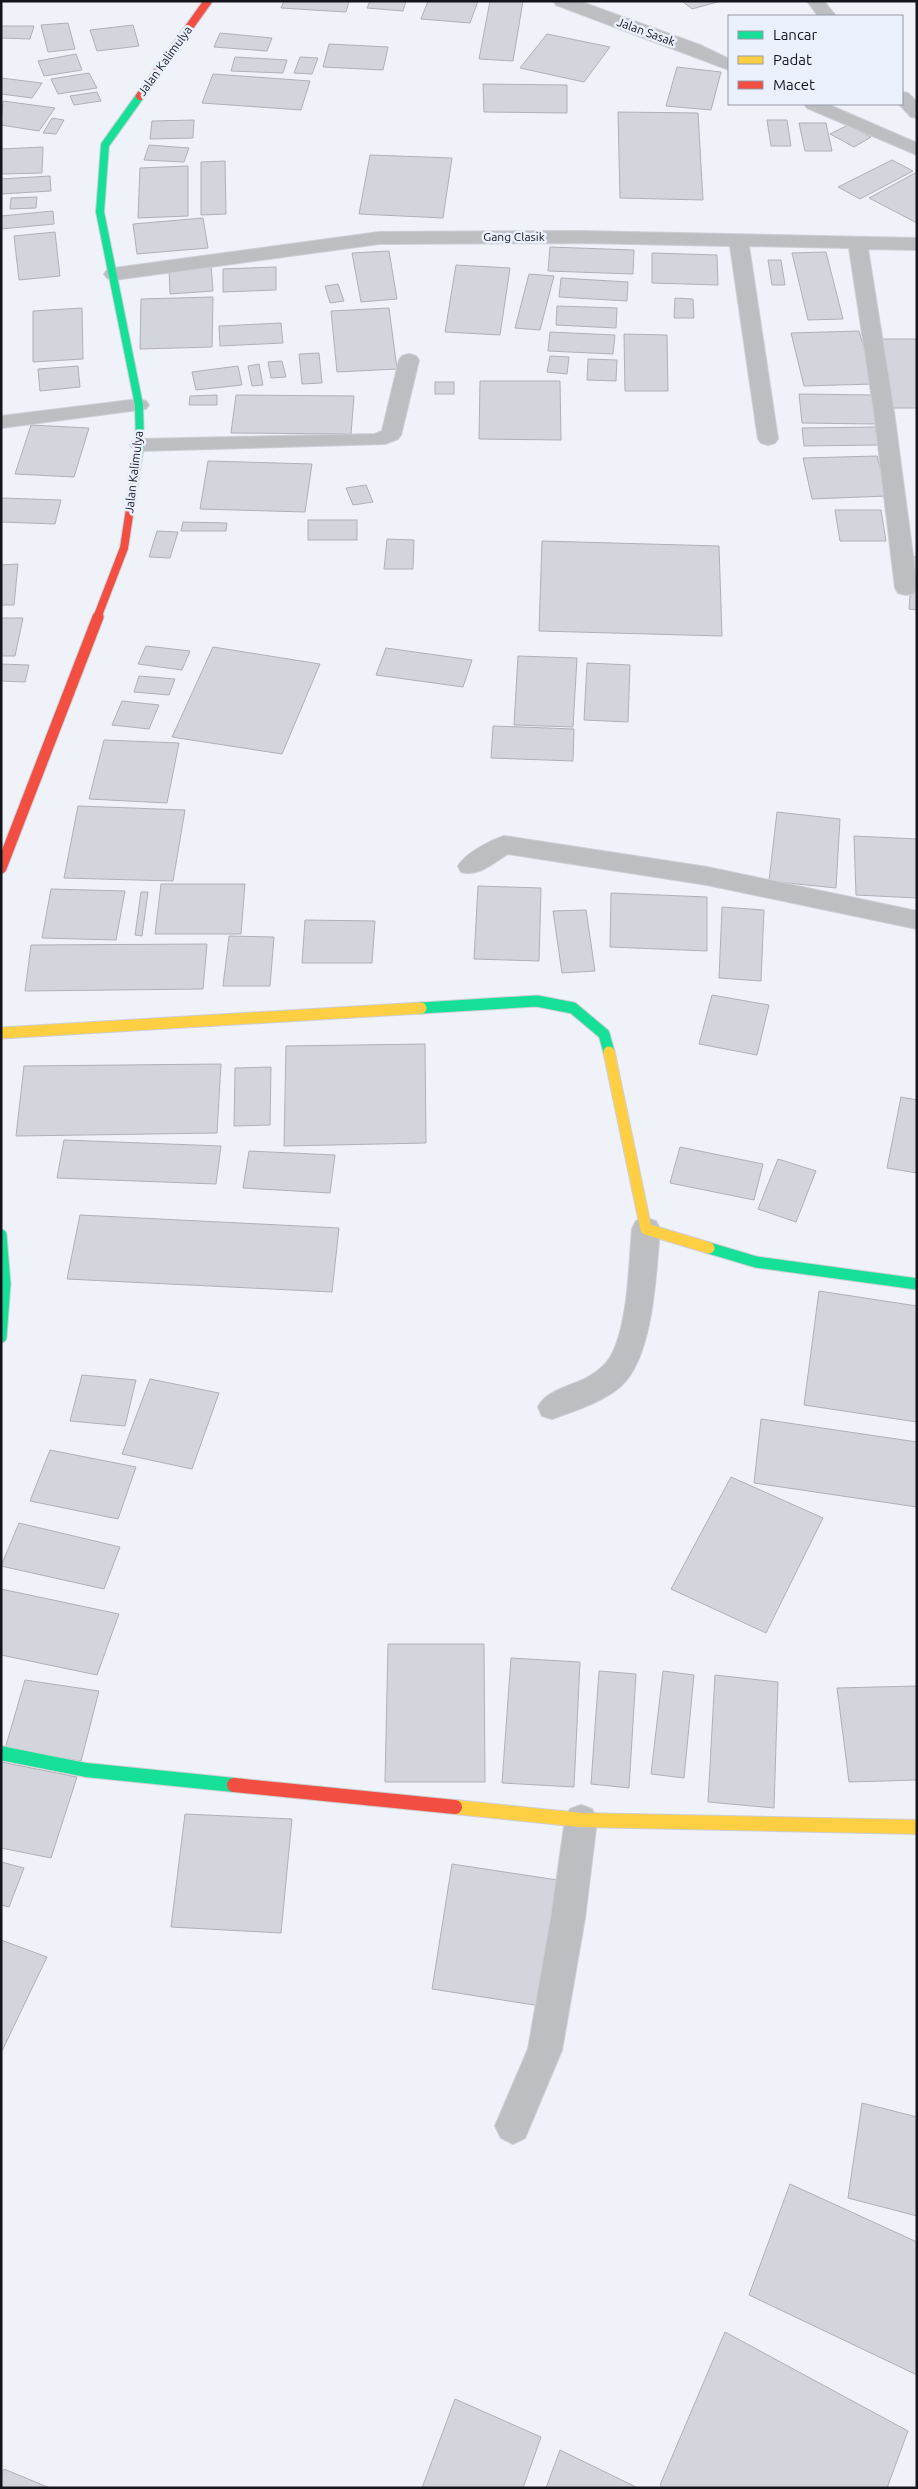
<svg xmlns="http://www.w3.org/2000/svg" width="918" height="2489" viewBox="0 0 918 2489" font-family="Ubuntu,sans-serif">
	<style>
		.building { fill: #d2d5db; stroke: #aeb1b6 }
		.lines { fill: none; stroke-linecap: round; stroke-linejoin: round }
		.street-casing { stroke: #cdcfd5; stroke-width: 2 }
		.fast-far2-casing { stroke: #cdcfd5; stroke-width: 10 }
		.fast-far1-casing { stroke: #cdcfd5; stroke-width: 13 }
		.fast-casing { stroke: #cdcfd5; stroke-width: 16 }
		.slow-far1-casing { stroke: #cdcfd5; stroke-width: 13 }
		.slow-casing { stroke: #cdcfd5; stroke-width: 16 }
		.jam-far2-casing { stroke: #cdcfd5; stroke-width: 10 }
		.jam-far1-casing { stroke: #cdcfd5; stroke-width: 13 }
		.jam-casing { stroke: #cdcfd5; stroke-width: 16 }
		.street { fill: #bdbec1; fill-rule: evenodd }
		.fast-far2 { stroke: #16e098; stroke-width: 8 }
		.fast-far1 { stroke: #16e098; stroke-width: 11 }
		.fast { stroke: #16e098; stroke-width: 14 }
		.slow-far1 { stroke: #ffcf43; stroke-width: 11 }
		.slow { stroke: #ffcf43; stroke-width: 14 }
		.jam-far2 { stroke: #f24e42; stroke-width: 8 }
		.jam-far1 { stroke: #f24e42; stroke-width: 11 }
		.jam { stroke: #f24e42; stroke-width: 14 }
		.labels { text-anchor: middle; stroke-width: 5; stroke-linejoin: round; paint-order: stroke }
		.far-street-label { font-size: 12px; fill: #14151b; stroke: #ebf0fd }
	</style>
	<rect width="100%" height="100%" fill="#eff2f9"/>
	<!-- building -->
	<g class="building">
		<path d="M284,1H349L346,12L281,8Z"/>
		<path d="M370,1H406L403,11L367,8Z"/>
		<path d="M428,1H478L470,23L421,19Z"/>
		<path d="M490,1H523L513,61L479,59Z"/>
		<path d="M682,1H721L692,9Z"/>
		<path d="M68,23L75,49L48,52L41,25Z"/>
		<path d="M133,25L139,46L97,51L90,30Z"/>
		<path d="M1,26H34L30,39L1,38Z"/>
		<path d="M220,33L272,38L267,51L214,47Z"/>
		<path d="M547,34L610,47L584,82L520,68Z"/>
		<path d="M329,44L388,47L383,70L323,67Z"/>
		<path d="M76,54L82,70L44,76L38,61Z"/>
		<path d="M235,57L287,60L283,73L231,71Z"/>
		<path d="M300,57L318,58L312,74L294,73Z"/>
		<path d="M677,67L721,72L711,110L666,106Z"/>
		<path d="M89,73L97,88L58,94L51,79Z"/>
		<path d="M213,74L310,81L301,110L202,103Z"/>
		<path d="M1,78L42,83L32,98L1,94Z"/>
		<path d="M483,84L567,85V113L484,112Z"/>
		<path d="M97,92L101,101L74,105L70,96Z"/>
		<path d="M3,101L55,108L39,131L1,125Z"/>
		<path d="M618,112L698,113L703,200L620,198Z"/>
		<path d="M52,118L64,120L56,134L43,133Z"/>
		<path d="M194,120L193,138L150,139L152,121Z"/>
		<path d="M767,120H787L791,146H771Z"/>
		<path d="M799,123H826L832,151H805Z"/>
		<path d="M848,125L871,137L854,147L830,134Z"/>
		<path d="M149,145L189,148L184,162L144,160Z"/>
		<path d="M43,147L42,173L1,174V149Z"/>
		<path d="M370,155L452,158L443,218L359,214Z"/>
		<path d="M892,160L913,171L860,199L838,187Z"/>
		<path d="M225,161L226,214L201,215V162Z"/>
		<path d="M188,166V216L138,218L140,168Z"/>
		<path d="M917,172V223L869,198Z"/>
		<path d="M50,176L51,191L1,194V179Z"/>
		<path d="M37,197L36,208L10,209L11,198Z"/>
		<path d="M53,211L54,224L1,229V216Z"/>
		<path d="M203,218L208,248L137,254L133,224Z"/>
		<path d="M55,232L60,276L19,280L14,236Z"/>
		<path d="M550,247L634,250L633,274L548,271Z"/>
		<path d="M389,251L397,299L361,302L352,253Z"/>
		<path d="M826,252L843,319L808,320L792,253Z"/>
		<path d="M652,253L717,255L718,285L652,283Z"/>
		<path d="M768,260H781L785,285H772Z"/>
		<path d="M211,265L213,291L170,294L169,267Z"/>
		<path d="M456,265L510,268L500,335L445,332Z"/>
		<path d="M276,267V290L223,292V269Z"/>
		<path d="M529,274L554,276L540,330L515,328Z"/>
		<path d="M561,278L628,282L627,301L559,297Z"/>
		<path d="M338,284L344,301L330,303L325,286Z"/>
		<path d="M213,297L212,347L140,349L141,299Z"/>
		<path d="M675,298L693,299L694,318H674Z"/>
		<path d="M557,306L617,308L616,328L556,325Z"/>
		<path d="M82,308L83,359L33,362V311Z"/>
		<path d="M389,308L397,369L337,372L331,311Z"/>
		<path d="M281,323L283,343L220,346L219,326Z"/>
		<path d="M859,331L874,384L804,386L791,333Z"/>
		<path d="M550,332L615,335L613,354L548,351Z"/>
		<path d="M624,334L667,335L668,391H625Z"/>
		<path d="M881,339H917V408H892Z"/>
		<path d="M319,353L322,383L302,384L299,354Z"/>
		<path d="M550,356L569,357L567,374L547,372Z"/>
		<path d="M588,359L617,360L616,381L587,380Z"/>
		<path d="M282,361L286,377L271,378L268,362Z"/>
		<path d="M259,364L263,385L252,386L248,366Z"/>
		<path d="M78,366L80,387L40,391L38,369Z"/>
		<path d="M238,366L242,385L196,390L192,372Z"/>
		<path d="M480,381H560L561,440L479,439Z"/>
		<rect x="435" y="382" width="19" height="12"/>
		<path d="M799,394L873,395L877,424L802,423Z"/>
		<path d="M217,395V405H189L190,396Z"/>
		<path d="M236,395L354,396L351,434L231,433Z"/>
		<path d="M31,425L89,428L74,477L15,474Z"/>
		<path d="M875,427L879,445L804,446L802,428Z"/>
		<path d="M877,456L887,496L812,499L803,458Z"/>
		<path d="M208,461L312,464L305,512L200,509Z"/>
		<path d="M366,485L373,502L353,505L346,488Z"/>
		<path d="M1,498L61,500L55,524L1,522Z"/>
		<path d="M835,510H881L886,541H840Z"/>
		<rect x="308" y="520" width="49" height="20"/>
		<path d="M183,522L227,523L226,531H181Z"/>
		<path d="M157,531L178,532L170,558L149,557Z"/>
		<path d="M387,539L414,540L413,569H384Z"/>
		<path d="M542,541L719,546L722,636L539,631Z"/>
		<path d="M913,557H917V610L909,609Z"/>
		<path d="M18,564L14,605H1V565Z"/>
		<path d="M1,618H23L15,656H1Z"/>
		<path d="M146,646L190,651L182,670L138,664Z"/>
		<path d="M213,647L320,664L282,754L172,737Z"/>
		<path d="M386,648L472,660L463,687L376,675Z"/>
		<path d="M518,656L577,658L573,727L514,725Z"/>
		<path d="M587,663L630,665L628,722L584,720Z"/>
		<path d="M1,664L29,665L25,682L1,681Z"/>
		<path d="M139,676L175,679L169,695L134,692Z"/>
		<path d="M122,701L159,705L149,729L112,725Z"/>
		<path d="M493,726L574,729L573,761L491,758Z"/>
		<path d="M104,740L179,743L167,803L89,799Z"/>
		<path d="M78,806L185,810L173,881L64,878Z"/>
		<path d="M777,812L840,819L836,888L769,881Z"/>
		<path d="M854,836L917,839V898L856,895Z"/>
		<path d="M161,884H245L241,934H155Z"/>
		<path d="M478,886L541,888L539,961L474,959Z"/>
		<path d="M51,889L125,891L116,940L42,938Z"/>
		<path d="M141,892H148L142,936L135,935Z"/>
		<path d="M611,893L707,897V951L610,947Z"/>
		<path d="M722,907L764,910L761,981L719,978Z"/>
		<path d="M586,910L595,971L562,973L553,911Z"/>
		<path d="M305,920L375,921L372,963H302Z"/>
		<path d="M229,936L274,937L270,986H223Z"/>
		<path d="M207,944L203,989L25,991L31,945Z"/>
		<path d="M712,995L769,1005L757,1055L699,1044Z"/>
		<path d="M425,1044L426,1143L284,1146L286,1046Z"/>
		<path d="M221,1064L217,1133L16,1136L24,1066Z"/>
		<path d="M271,1067L270,1125L234,1126L235,1068Z"/>
		<path d="M901,1097L917,1100V1173L887,1168Z"/>
		<path d="M64,1140L221,1146L216,1184L57,1178Z"/>
		<path d="M680,1147L763,1164L754,1200L670,1183Z"/>
		<path d="M249,1151L335,1155L330,1193L243,1188Z"/>
		<path d="M778,1159L816,1171L796,1222L758,1209Z"/>
		<path d="M80,1215L339,1228L332,1292L67,1279Z"/>
		<path d="M819,1291L917,1306V1422L804,1405Z"/>
		<path d="M82,1375L136,1380L125,1426L70,1421Z"/>
		<path d="M150,1379L219,1393L192,1469L122,1454Z"/>
		<path d="M761,1419L917,1442V1507L754,1483Z"/>
		<path d="M50,1450L136,1467L118,1519L30,1501Z"/>
		<path d="M731,1477L823,1518L766,1633L671,1589Z"/>
		<path d="M19,1523L120,1547L104,1589L1,1566Z"/>
		<path d="M1,1589L119,1614L97,1675L1,1655Z"/>
		<path d="M388,1644H484L485,1782H385Z"/>
		<path d="M511,1658L580,1662L574,1787L502,1783Z"/>
		<path d="M599,1671L636,1674L629,1788L591,1784Z"/>
		<path d="M663,1671L694,1675L684,1778L651,1774Z"/>
		<path d="M715,1675L778,1682L774,1808L708,1802Z"/>
		<path d="M25,1680L99,1691L81,1761L5,1749Z"/>
		<path d="M917,1686V1780L849,1782L837,1688Z"/>
		<path d="M1,1762L77,1777L51,1858L1,1848Z"/>
		<path d="M185,1814L292,1819L281,1933L171,1927Z"/>
		<path d="M1,1862L24,1868L9,1907L1,1905Z"/>
		<path d="M452,1864L564,1881L547,2007L432,1989Z"/>
		<path d="M1,1940L47,1957L1,2053Z"/>
		<path d="M862,2103L917,2117V2216L848,2198Z"/>
		<path d="M790,2184L917,2242V2375L749,2295Z"/>
		<path d="M725,2332L908,2431L887,2488H664L660,2485Z"/>
		<path d="M455,2399L541,2437L523,2488H422Z"/>
		<path d="M560,2450L638,2488H546Z"/>
		<path d="M4,2469L50,2488H1V2475Z"/>
	</g>
	<g class="lines">
		<defs>
			<g id="street">
				<path d="M554,1H579L700,45L729,59V70L556,5Z"/>
				<path d="M807,1H824L836,16H818Z"/>
				<path d="M902,92L908,93L917,102V118L911,117L899,104H902Z"/>
				<path d="M804,104H827L917,143V155L807,108Z"/>
				<path d="M581,231L917,238V250L868,249L894,412L917,586L914,593L906,595L898,593L895,588L874,412L849,248L749,246L778,439L775,443L768,445L761,443L758,439L730,246L581,243L379,244L114,280L107,278L104,274L107,270L114,268L379,232Z"/>
				<path d="M409,354L416,356L419,360L401,435L398,439L385,444L140,451L133,449L130,445L133,441L140,439L375,434L382,431L399,360L402,356Z"/>
				<path d="M139,399L146,401L149,405L146,409L1,428V416Z"/>
				<path d="M504,836L707,867L917,911V929L707,885L508,854C493,863 479,877 461,872L458,866C466,853 489,841 504,836Z"/>
				<path d="M646,1218L656,1221L660,1229C656,1271 654,1356 621,1386C603,1402 574,1411 552,1419L542,1416L538,1407C546,1390 572,1386 588,1377C597,1372 606,1365 611,1356C628,1325 629,1265 632,1229L636,1221Z"/>
				<path d="M581,1805L592,1809L597,1820L585,1918L562,2050L525,2138L513,2144L501,2138L495,2126L528,2049L551,1918L565,1820L570,1809Z"/>
			</g>
			<path id="fast-far2" d="M137,463L140,445L139,405L100,212L105,145L140,96"/>
			<g id="fast-far1">
				<path d="M421,1008L537,1001L573,1008L604,1034L609,1052"/>
				<path d="M1,1235L5,1284L1,1337"/>
				<path d="M709,1248L756,1262L917,1284"/>
			</g>
			<path id="fast" d="M1,1753L86,1770L234,1785"/>
			<g id="slow-far1">
				<path d="M1,1033L421,1008"/>
				<path d="M609,1052L646,1229L709,1248"/>
			</g>
			<path id="slow" d="M455,1807L581,1820L917,1827"/>
			<g id="jam-far2">
				<path d="M140,96L208,1"/>
				<path d="M97,618L124,548L137,463"/>
			</g>
			<path id="jam-far1" d="M1,868L98,617"/>
			<path id="jam" d="M234,1785L455,1807"/>
		</defs>
		<!-- street casing -->
		<use href="#street" class="street-casing"/>
		<!-- fast-far2 casing -->
		<use href="#fast-far2" class="fast-far2-casing"/>
		<!-- fast-far1 casing -->
		<use href="#fast-far1" class="fast-far1-casing"/>
		<!-- fast casing -->
		<use href="#fast" class="fast-casing"/>
		<!-- slow-far1 casing -->
		<use href="#slow-far1" class="slow-far1-casing"/>
		<!-- slow casing -->
		<use href="#slow" class="slow-casing"/>
		<!-- jam-far2 casing -->
		<use href="#jam-far2" class="jam-far2-casing"/>
		<!-- jam-far1 casing -->
		<use href="#jam-far1" class="jam-far1-casing"/>
		<!-- jam casing -->
		<use href="#jam" class="jam-casing"/>
		<!-- street -->
		<use href="#street" class="street"/>
		<!-- fast-far2 -->
		<use href="#fast-far2" class="fast-far2"/>
		<!-- fast-far1 -->
		<use href="#fast-far1" class="fast-far1"/>
		<!-- fast -->
		<use href="#fast" class="fast"/>
		<!-- slow-far1 -->
		<use href="#slow-far1" class="slow-far1"/>
		<!-- slow -->
		<use href="#slow" class="slow"/>
		<!-- jam-far2 -->
		<use href="#jam-far2" class="jam-far2"/>
		<!-- jam-far1 -->
		<use href="#jam-far1" class="jam-far1"/>
		<!-- jam -->
		<use href="#jam" class="jam"/>
	</g>
	<g class="labels">
		<!-- far-street labels -->
		<g class="far-street-label">
			<text transform="translate(646 32) rotate(20)" y="4">Jalan Sasak</text>
			<text transform="translate(165 61) rotate(-54)" y="4">Jalan Kalimulya</text>
			<text x="514" y="241">Gang Clasik</text>
			<text transform="translate(134 472) rotate(-83)" y="4">Jalan Kalimulya</text>
		</g>
	</g>
	<!-- border -->
	<rect width="918" height="2489" fill="none" stroke="#14151b" stroke-width="5"/>
	<!-- legend -->
	<rect x="728" y="15" width="175" height="90" fill="#ebf0fd" stroke="#9598a3"/>
	<rect x="738" y="31" width="25" height="8" fill="#16e098" stroke="#9598a3"/>
	<text x="773" y="40" font-size="15" fill="#14151b">Lancar</text>
	<rect x="738" y="56" width="25" height="8" fill="#ffcf43" stroke="#9598a3"/>
	<text x="773" y="65" font-size="15" fill="#14151b">Padat</text>
	<rect x="738" y="81" width="25" height="8" fill="#f24e42" stroke="#9598a3"/>
	<text x="773" y="90" font-size="15" fill="#14151b">Macet</text>
</svg>
